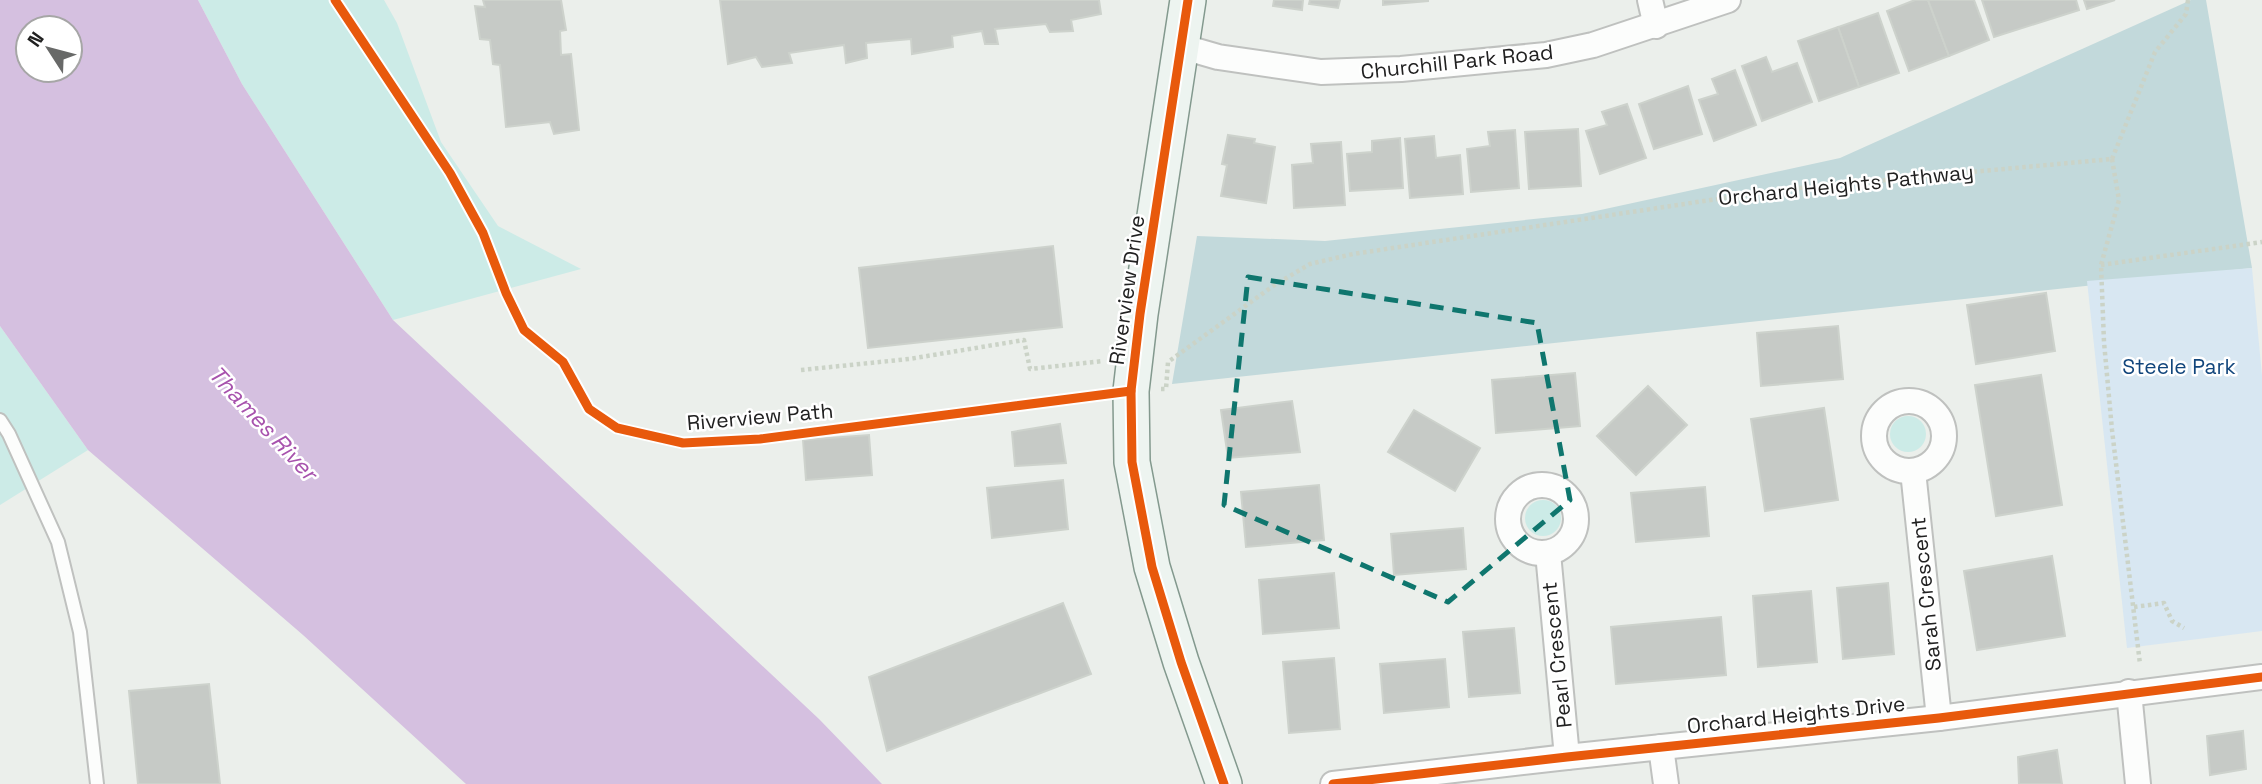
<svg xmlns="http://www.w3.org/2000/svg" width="2262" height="784" viewBox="0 0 2262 784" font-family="'Space Grotesk',sans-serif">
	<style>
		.grass { fill: #ccebe7 }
		.forest { fill: #c2d9db }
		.park { fill: #d8e7f2 }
		.water { fill: #d5c0e0; fill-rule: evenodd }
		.building { fill: #c6cac6; stroke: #cdd2cc; stroke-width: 2 }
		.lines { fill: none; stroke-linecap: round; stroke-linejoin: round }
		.lane-casing { stroke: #bfc1bf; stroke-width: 16 }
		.street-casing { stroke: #bfc1bf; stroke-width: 28 }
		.secondary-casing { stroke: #83998e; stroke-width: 38 }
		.path { stroke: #cbd3c7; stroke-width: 4.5; stroke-dasharray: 3.5 3.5; stroke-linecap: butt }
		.lane { stroke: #fcfdfc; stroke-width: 12 }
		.street { stroke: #fcfdfc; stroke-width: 24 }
		.secondary { stroke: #edf4f0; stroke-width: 35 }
		.cycleway-casing { stroke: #fff; stroke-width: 13 }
		.cycleway { stroke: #e8590c; stroke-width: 9 }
		.marked { fill: none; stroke: #0f766e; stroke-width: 5; stroke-dasharray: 14 9; stroke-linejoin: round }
		.labels { text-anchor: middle; stroke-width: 5; stroke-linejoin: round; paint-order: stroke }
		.street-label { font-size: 21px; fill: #212121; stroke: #fff }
		.park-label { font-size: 21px; fill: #12467c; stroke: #fff }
		.water-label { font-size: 23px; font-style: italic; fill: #a752ad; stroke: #fff }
	</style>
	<rect width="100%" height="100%" fill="#ebefeb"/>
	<!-- grass -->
	<g class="grass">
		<path d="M198,0H384L397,23L441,142L498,226L581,269L393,320L242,84Z"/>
		<path d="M0,326L88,450L0,505Z"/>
		<circle cx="1908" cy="434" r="18"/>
		<circle cx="1543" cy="518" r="18"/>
	</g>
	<!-- forest -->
	<path class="forest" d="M2191,0H2206L2252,268L1172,384L1197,236L1325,241L1582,214L1840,158Z"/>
	<!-- park -->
	<path class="park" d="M2252,268L2262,376V631L2127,648L2087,281Z"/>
	<!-- water -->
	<path class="water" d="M0,0H198L242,84L393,320L819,719L882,784H466L303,635L88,450L0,326ZM28,28H70V70H28Z"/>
	<!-- building -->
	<g class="building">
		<path d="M483,0H561L566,30L560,31L561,55L571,54L579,130L554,134L550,122L506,127L500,65L493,64L490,40L480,39L475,6L485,7Z"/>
		<path d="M720,0H1099L1101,14L1071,20L1073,31L1050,32L1046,24L995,29L998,44H985L982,31L952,36L953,47L912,54L911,39L866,43L867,58L846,63L844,45L789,53L792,63L762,67L756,57L728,64Z"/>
		<path d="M1274,0H1303L1302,10L1273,6Z"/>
		<path d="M1310,0H1340L1338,8L1309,4Z"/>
		<path d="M1383,0H1428V1L1383,5Z"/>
		<path d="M1915,0H1928L1949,56L1909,71L1887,11Z"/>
		<path d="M1928,0H1974L1989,40L1949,56Z"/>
		<path d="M1982,0H2076L2079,10L1994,37Z"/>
		<path d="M2084,0H2115L2087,9Z"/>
		<path d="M1878,13L1899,73L1859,87L1838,27Z"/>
		<path d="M1838,27L1859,87L1819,101L1798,41Z"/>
		<path d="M1766,57L1772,72L1797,63L1812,102L1762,121L1742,66Z"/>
		<path d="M1735,70L1756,125L1714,141L1699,100L1718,94L1712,79Z"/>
		<path d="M1688,86L1702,134L1654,149L1639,104Z"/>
		<path d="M1627,104L1646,158L1600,174L1586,131L1607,125L1602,112Z"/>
		<path d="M1578,129L1581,186L1529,189L1525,132Z"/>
		<path d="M1515,130L1519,188L1471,192L1467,149L1490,146L1488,132Z"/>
		<path d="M1228,135L1255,139L1254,143L1275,147L1266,203L1221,196L1227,165L1222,164Z"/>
		<path d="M1434,136L1436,158L1460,155L1463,194L1410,198L1405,139Z"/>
		<path d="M1400,138L1403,188L1350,191L1347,154L1372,152V141Z"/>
		<path d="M1341,142L1345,205L1294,208L1292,165L1313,163L1311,144Z"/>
		<path d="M1053,246L1062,327L868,348L859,268Z"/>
		<path d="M2046,293L2055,351L1976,364L1967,305Z"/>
		<path d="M1838,326L1843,379L1761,386L1757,333Z"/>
		<path d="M1575,373L1580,426L1496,433L1492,380Z"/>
		<path d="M2041,375L2062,505L1996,516L1975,385Z"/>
		<path d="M1648,386L1687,425L1636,475L1597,436Z"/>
		<path d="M1292,401L1300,452L1228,458L1221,410Z"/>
		<path d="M1824,408L1838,500L1765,511L1751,419Z"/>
		<path d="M1414,410L1480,448L1455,491L1388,452Z"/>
		<path d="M1060,424L1066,463L1015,466L1012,432Z"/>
		<path d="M869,435L872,475L806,480L803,440Z"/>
		<path d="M1063,480L1068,529L992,538L987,488Z"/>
		<path d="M1319,485L1324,540L1246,547L1241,492Z"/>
		<path d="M1705,487L1709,536L1636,542L1631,493Z"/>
		<path d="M1463,528L1466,569L1394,575L1391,534Z"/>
		<path d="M2052,556L2065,636L1977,650L1964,571Z"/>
		<path d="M1334,573L1339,628L1263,634L1259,580Z"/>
		<path d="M1888,583L1894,654L1843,659L1837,588Z"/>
		<path d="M1811,591L1817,662L1758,667L1753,596Z"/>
		<path d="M1063,603L1091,674L887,751L869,677Z"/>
		<path d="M1721,617L1726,675L1616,684L1611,627Z"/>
		<path d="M1514,628L1520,693L1469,697L1463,632Z"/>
		<path d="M1334,658L1340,729L1289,733L1283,662Z"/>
		<path d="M1445,659L1449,707L1384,713L1380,664Z"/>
		<path d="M209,684L220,784H138L129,691Z"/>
		<path d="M2243,731L2246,769L2210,775L2207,736Z"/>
		<path d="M2057,750L2062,784H2019L2018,757Z"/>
	</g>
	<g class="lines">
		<defs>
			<path id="lane" d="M0,420L9,434L58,542L80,632L97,784"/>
			<g id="street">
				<path d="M1650,0L1656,26"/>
				<path d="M1180,46L1218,57L1321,72L1401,69L1546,55L1593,45L1728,0"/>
				<circle cx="1909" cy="436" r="35"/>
				<path d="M1913,471L1939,718"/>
				<circle cx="1542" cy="519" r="34"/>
				<path d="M1548,553L1567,757"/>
				<path d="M2129,692L2138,784"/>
				<path d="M1661,747L1666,784"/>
				<path d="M1333,784L1567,757L1939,718L2262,677"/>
			</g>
			<path id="secondary" d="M1188,0L1140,314L1131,391L1132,462L1152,567L1181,662L1224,784"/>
		</defs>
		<!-- lane casing -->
		<use href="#lane" class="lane-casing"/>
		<!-- street casing -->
		<use href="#street" class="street-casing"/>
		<!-- secondary casing -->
		<use href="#secondary" class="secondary-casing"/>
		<!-- path -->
		<g class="path">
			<path d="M335,0L450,173L483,233L506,293L524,330L563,362L589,409L617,428L683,443L760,439L1104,395"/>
			<path d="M2112,159L2119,200L2101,265L2104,342L2112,430L2140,664"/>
			<path d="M2112,159L2155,52L2186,14L2188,0"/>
			<path d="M2101,265L2262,242"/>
			<path d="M801,370L909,359L1024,340L1030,369L1103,361"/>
			<path d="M1161,389H1166L1168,362L1273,286L1310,264L1353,254L1777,190L2112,159"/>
			<path d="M2134,607L2164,603L2172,621L2184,628"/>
		</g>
		<!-- lane -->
		<use href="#lane" class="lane"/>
		<!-- street -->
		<use href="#street" class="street"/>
		<!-- secondary -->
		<use href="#secondary" class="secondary"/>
		<defs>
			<g id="cycleway">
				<path d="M335,0L450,173L483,233L506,293L524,330L563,362L589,409L617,428L683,443L760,439L1131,391"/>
				<path d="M1188,0L1140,314L1131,391L1132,462L1152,567L1181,662L1224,784"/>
				<path d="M1333,784L1567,757L1939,718L2262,677"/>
			</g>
		</defs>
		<!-- cycleway casing -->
		<use href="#cycleway" class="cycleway-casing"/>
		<!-- cycleway -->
		<use href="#cycleway" class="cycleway"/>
	</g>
	<!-- marked area -->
	<path class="marked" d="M1248,277L1537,323L1570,500L1448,602L1224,505Z"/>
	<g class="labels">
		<!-- street labels -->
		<g class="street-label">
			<text transform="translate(1457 62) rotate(-6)" y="7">Churchill Park Road</text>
			<text transform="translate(1846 185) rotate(-6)" y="7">Orchard Heights Pathway</text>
			<text transform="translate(1127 290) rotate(-82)" y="7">Riverview Drive</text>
			<text transform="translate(760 417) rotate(-5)" y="7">Riverview Path</text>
			<text transform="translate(1926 594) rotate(-96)" y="7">Sarah Crescent</text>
			<text transform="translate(1557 655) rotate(-96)" y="7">Pearl Crescent</text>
			<text transform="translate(1796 715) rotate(-6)" y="7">Orchard Heights Drive</text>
		</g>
		<!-- park labels -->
		<g class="park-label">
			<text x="2179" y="374">Steele Park</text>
		</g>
		<!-- water labels -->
		<g class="water-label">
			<text transform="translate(263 423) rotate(47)" y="8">Thames River</text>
		</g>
	</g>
	<!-- north arrow -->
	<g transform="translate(49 49) rotate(306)"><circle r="33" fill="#ffffff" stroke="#a6a6a6" stroke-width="2"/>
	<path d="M0-5L12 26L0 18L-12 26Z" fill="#686968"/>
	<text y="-10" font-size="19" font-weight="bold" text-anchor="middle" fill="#212121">N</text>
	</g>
</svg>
